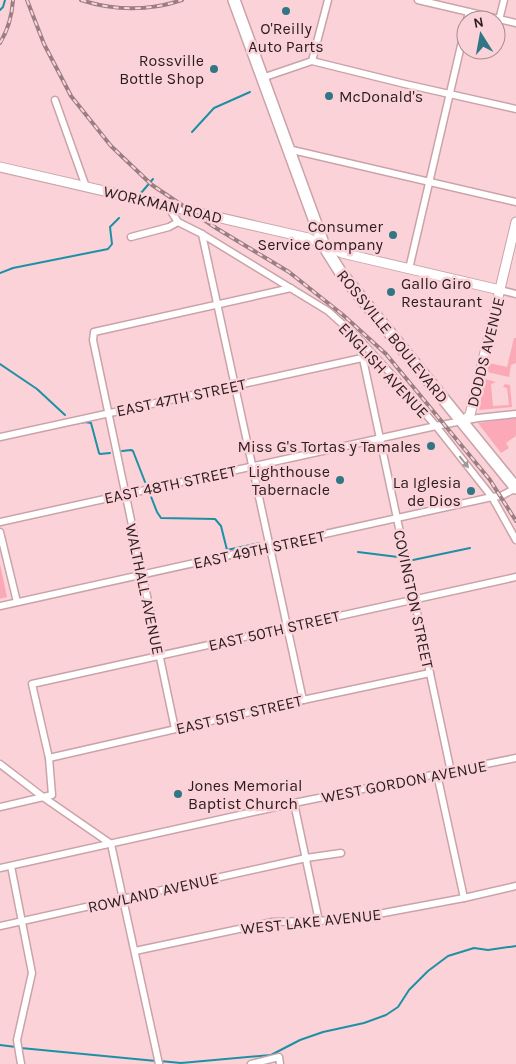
<svg xmlns="http://www.w3.org/2000/svg" width="516" height="1064" viewBox="0 0 516 1064" font-family="Karla,sans-serif">
	<style>
		.green { fill: #fca9b7 }
		.lines { fill: none; stroke-linecap: round; stroke-linejoin: round }
		.stream { stroke: #1e90a5; stroke-width: 2 }
		.street-casing { stroke: #caa3a9; stroke-width: 9 }
		.secondary-casing { stroke: #caa3a9; stroke-width: 11 }
		.highway-casing { stroke: #caa3a9; stroke-width: 14 }
		.street { stroke: #fff; stroke-width: 6 }
		.secondary { stroke: #fff; stroke-width: 9 }
		.highway { stroke: #fff; stroke-width: 11 }
		.rail-casing { stroke: #9a7e82; stroke-width: 4 }
		.rail { stroke: #fbd2d8; stroke-width: 2; stroke-dasharray: 5.5; stroke-linecap: butt }
		.oneway { fill: #a0999a }
		.poi-dot { fill: #317684; stroke: #fbd2d8; stroke-width: 2 }
		.labels { text-anchor: middle; stroke-width: 5; stroke-linejoin: round; paint-order: stroke }
		.poi-label { font-size: 16px; fill: #2b1d1f; stroke: #fbd2d8; text-anchor: end }
		.street-label { font-size: 16px; fill: #2b1d1f; stroke: #fbd2d8 }
	</style>
	<rect width="100%" height="100%" fill="#fbd2d8"/>
	<!-- green -->
	<g class="green">
		<path d="M514,338H516V363L511,365L509,377L487,372L489,363L507,367Z"/>
		<path d="M485,379L496,382L491,384L493,406L509,405L507,388L503,387L505,384L510,385L512,407L479,410Z"/>
		<path d="M516,418V436L506,443L509,448L501,453L478,423Z"/>
		<path d="M0,564L7,597L0,599Z"/>
	</g>
	<g class="lines">
		<!-- stream -->
		<g class="stream">
			<path d="M0,10L3,7L5,0"/>
			<path d="M192,132L214,108L250,92"/>
			<path d="M141,193L153,179"/>
			<path d="M0,273L13,268L108,249L112,244L110,227L119,218"/>
			<path d="M0,364L37,389L65,415"/>
			<path d="M68,425L85,422L91,423L99,453L100,454L110,453"/>
			<path d="M122,451L131,450L133,451L145,482"/>
			<path d="M150,494L157,512L161,518L215,519L221,526L227,550L260,543"/>
			<path d="M276,549L310,542"/>
			<path d="M358,552L398,557"/>
			<path d="M413,560L470,548"/>
			<path d="M0,1045L16,1047"/>
			<path d="M21,1048L156,1061"/>
			<path d="M160,1061L181,1063L271,1055L300,1040L323,1032L364,1023L386,1015L398,1007L409,990L428,971L448,956L474,948L488,950L516,946"/>
		</g>
		<defs>
			<g id="street">
				<path d="M418,0L516,23"/>
				<path d="M467,20L469,12"/>
				<path d="M499,20L504,0"/>
				<path d="M312,61L405,84L516,109"/>
				<path d="M262,78L312,61L328,0"/>
				<path d="M55,100L86,187"/>
				<path d="M288,149L516,202"/>
				<path d="M167,205L178,222L202,234L328,311L359,339L391,374L436,426L492,497L516,540"/>
				<path d="M202,234L303,700"/>
				<path d="M131,237L169,227L178,222"/>
				<path d="M409,269L466,24"/>
				<path d="M500,290L516,294"/>
				<path d="M359,340L451,772"/>
				<path d="M0,437L362,358"/>
				<path d="M0,522L436,426L478,418L516,414"/>
				<path d="M0,532L17,602"/>
				<path d="M0,606L492,497L501,496L516,488"/>
				<path d="M175,729L93,340L94,332L291,288"/>
				<path d="M49,758L303,700L430,673"/>
				<path d="M0,764L43,797L111,844L159,1064"/>
				<path d="M437,774L464,898"/>
				<path d="M294,803L319,921"/>
				<path d="M0,807L52,795L49,758L32,684L516,577"/>
				<path d="M11,866L32,973L17,1040L21,1064"/>
				<path d="M0,868L294,803L516,758"/>
				<path d="M0,926L306,858L341,853"/>
				<path d="M135,951L272,922L346,920L464,898L516,886"/>
				<path d="M251,1064L279,1057L280,1064"/>
			</g>
			<g id="secondary">
				<path d="M0,167L308,238L342,253L500,290"/>
				<path d="M463,422L470,415L516,222"/>
			</g>
			<path id="highway" d="M234,0L324,246L341,273L516,488"/>
		</defs>
		<!-- street casing -->
		<use href="#street" class="street-casing"/>
		<!-- secondary casing -->
		<use href="#secondary" class="secondary-casing"/>
		<!-- highway casing -->
		<use href="#highway" class="highway-casing"/>
		<!-- street -->
		<use href="#street" class="street"/>
		<!-- secondary -->
		<use href="#secondary" class="secondary"/>
		<!-- highway -->
		<use href="#highway" class="highway"/>
		<defs>
			<g id="rail">
				<path d="M27,0L44,44L71,96L111,146L152,185L216,228L289,272L343,315L386,354L490,480L516,521"/>
				<path d="M81,0C115,11 149,11 182,0"/>
				<path d="M0,43C8,30 12,15 13,0"/>
			</g>
		</defs>
		<!-- rail casing -->
		<use href="#rail" class="rail-casing"/>
		<!-- rail -->
		<use href="#rail" class="rail"/>
	</g>
	<!-- one-way arrows -->
	<defs><path id="oneway-solid" d="M-6-.8H1V-3.2L6.5 0L1 3.2V.8H-6Z" transform="scale(1.25)"/></defs>
	<use class="oneway" href="#oneway-solid" transform="translate(464 462) rotate(52)"/>
	<!-- markers -->
	<g class="poi-dot">
		<circle cx="286" cy="11" r="5"/>
		<circle cx="214" cy="69" r="5"/>
		<circle cx="329" cy="96" r="5"/>
		<circle cx="393" cy="235" r="5"/>
		<circle cx="391" cy="292" r="5"/>
		<circle cx="431" cy="446" r="5"/>
		<circle cx="340" cy="480" r="5"/>
		<circle cx="471" cy="491" r="5"/>
		<circle cx="178" cy="794" r="5"/>
	</g>
	<g class="labels">
		<!-- poi labels -->
		<g class="poi-label">
			<text x="286" y="34" text-anchor="middle">O'Reilly<tspan x="286" dy="18">Auto Parts</tspan></text>
			<text x="204" y="66">Rossville<tspan x="204" dy="18">Bottle Shop</tspan></text>
			<text x="339" y="102" text-anchor="start">McDonald's</text>
			<text x="383" y="232">Consumer<tspan x="383" dy="18">Service Company</tspan></text>
			<text x="401" y="289" text-anchor="start">Gallo Giro<tspan x="401" dy="18">Restaurant</tspan></text>
			<text x="421" y="452">Miss G's Tortas y Tamales</text>
			<text x="330" y="477">Lighthouse<tspan x="330" dy="18">Tabernacle</tspan></text>
			<text x="461" y="488">La Iglesia<tspan x="461" dy="18">de Dios</tspan></text>
			<text x="188" y="791" text-anchor="start">Jones Memorial<tspan x="188" dy="18">Baptist Church</tspan></text>
		</g>
		<!-- street labels -->
		<g class="street-label">
			<text transform="translate(163 204) rotate(13)" y="6">WORKMAN ROAD</text>
			<text transform="translate(393 336) rotate(51)" y="6">ROSSVILLE BOULEVARD</text>
			<text transform="translate(485 352) rotate(-76)" y="6">DODDS AVENUE</text>
			<text transform="translate(384 370) rotate(47)" y="6">ENGLISH AVENUE</text>
			<text transform="translate(181 397) rotate(-12)" y="6">EAST 47TH STREET</text>
			<text transform="translate(170 484) rotate(-12)" y="6">EAST 48TH STREET</text>
			<text transform="translate(259 549) rotate(-12)" y="6">EAST 49TH STREET</text>
			<text transform="translate(145 589) rotate(78)" y="6">WALTHALL AVENUE</text>
			<text transform="translate(414 599) rotate(78)" y="6">COVINGTON STREET</text>
			<text transform="translate(274 630) rotate(-13)" y="6">EAST 50TH STREET</text>
			<text transform="translate(239 714) rotate(-13)" y="6">EAST 51ST STREET</text>
			<text transform="translate(404 781) rotate(-11)" y="6">WEST GORDON AVENUE</text>
			<text transform="translate(153 892) rotate(-13)" y="6">ROWLAND AVENUE</text>
			<text transform="translate(311 921) rotate(-6)" y="6">WEST LAKE AVENUE</text>
		</g>
	</g>
	<!-- north arrow -->
	<g transform="translate(481 35) rotate(349)"><circle r="24" fill="#fbd2d8" stroke="#a88a8e"/>
	<path d="M0-4L9 19L0 12L-9 19Z" fill="#317684"/>
	<text y="-8" font-size="14" font-weight="bold" text-anchor="middle" fill="#2b1d1f">N</text>
	</g>
</svg>
